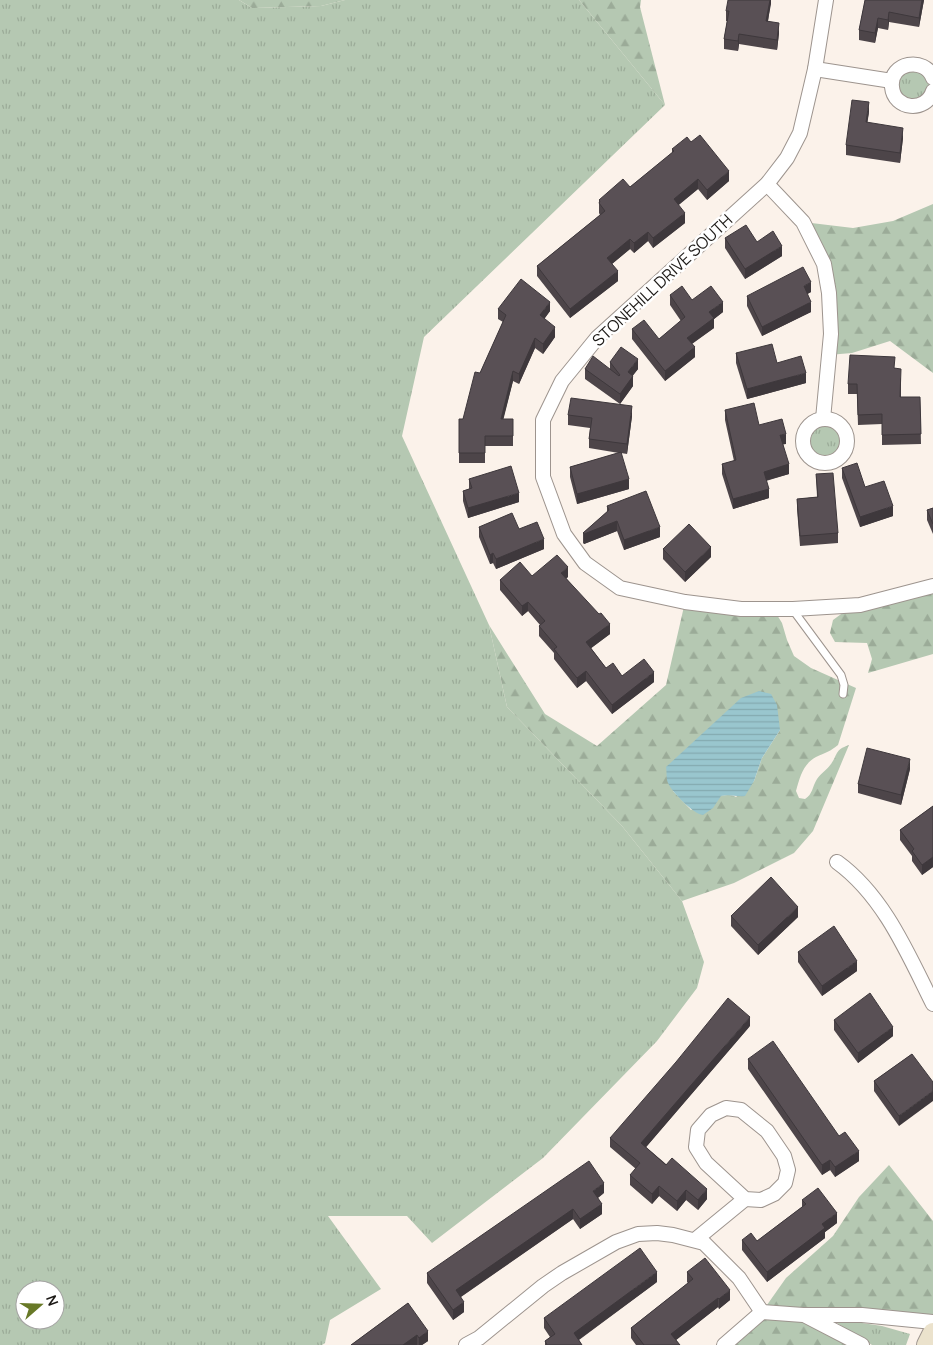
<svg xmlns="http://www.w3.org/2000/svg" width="933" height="1345" viewBox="0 0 933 1345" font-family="Manrope,sans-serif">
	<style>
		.grass { fill: url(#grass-tufts); fill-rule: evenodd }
		.forest { fill: url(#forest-firs); fill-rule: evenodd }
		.water { fill: url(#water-rules) }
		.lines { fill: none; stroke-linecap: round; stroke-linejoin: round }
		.service-casing { stroke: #9d948e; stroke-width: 9 }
		.minor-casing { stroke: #9d948e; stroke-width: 16 }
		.secondary-casing { stroke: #9d948e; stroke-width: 22 }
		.service { stroke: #fff; stroke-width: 7 }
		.minor { stroke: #fff; stroke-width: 14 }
		.secondary { stroke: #ebe2cc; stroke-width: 20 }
		.wall { fill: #4d4549 }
		.shaded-wall { fill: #3e383c }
		.building { fill: #595055; stroke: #3e383c }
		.labels { text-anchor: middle; stroke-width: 5; stroke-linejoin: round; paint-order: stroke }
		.street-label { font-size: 16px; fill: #1c1916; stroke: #fff }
	</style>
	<defs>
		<pattern id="grass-tufts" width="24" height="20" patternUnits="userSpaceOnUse" patternTransform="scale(1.25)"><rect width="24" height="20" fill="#b5c8b2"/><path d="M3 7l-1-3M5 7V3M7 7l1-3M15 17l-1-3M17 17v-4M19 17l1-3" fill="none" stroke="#9bab98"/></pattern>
		<pattern id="forest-firs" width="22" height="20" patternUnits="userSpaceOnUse" patternTransform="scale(1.25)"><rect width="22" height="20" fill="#b5c8b2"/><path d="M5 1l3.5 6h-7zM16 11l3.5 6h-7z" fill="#9bab98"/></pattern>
		<pattern id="water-rules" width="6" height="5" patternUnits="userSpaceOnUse" patternTransform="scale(1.25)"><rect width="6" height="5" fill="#99c6ce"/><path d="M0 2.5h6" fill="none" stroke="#83aab0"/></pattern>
	</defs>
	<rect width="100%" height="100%" fill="#fbf2ea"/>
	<!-- grass -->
	<g class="grass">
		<path d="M0,0H239L252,8L321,6L345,0H579L665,105L424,337L402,436L489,625L507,707L622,826L682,901L704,962L697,988L657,1041L543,1158L432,1243L407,1216H328L381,1289L330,1320L325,1343L322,1345H0ZM25,1290H55V1320H25Z"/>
		<path d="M899,68L931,74L933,91L909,106L892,81Z"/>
		<circle cx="825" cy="441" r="22"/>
		<path d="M829,1318L882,1326L910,1334L906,1345H872Z"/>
	</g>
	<!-- forest -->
	<g class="forest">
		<path d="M239,0H345L321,6L252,8Z"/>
		<path d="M579,0H641L640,7L665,105Z"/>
		<path d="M933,204V373L890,341L852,353L828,355L829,293L803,222L853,228L893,221Z"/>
		<path d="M933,586V654L868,673L872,659L867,643L835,642L830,633L833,620L848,609Z"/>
		<path d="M685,602L774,610L782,623L787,640L794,656L811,668L856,688L838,745C831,751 825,753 816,757C803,764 800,777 796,791L799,798L805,799C813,794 812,787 817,779C821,773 827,770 831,764C838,755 834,750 849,745L813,831L794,853L734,883L682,901L622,826L507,707L489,625L545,714L597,746L666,685ZM780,730L762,758L754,781L736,797C722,790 704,804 691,810L673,791Z"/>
		<path d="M889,1165L933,1221V1322L804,1315L862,1345H727L762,1312L786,1278L833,1236L859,1197Z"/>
	</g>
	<!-- water -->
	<path class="water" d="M759,691L771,694L777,705L780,730L762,758L754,781L745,796C736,797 730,794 721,796L713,808L703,815C693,814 672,792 668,783C666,779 667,772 666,767L741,698Z"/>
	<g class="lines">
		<defs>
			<path id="service" d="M793,610L841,675L844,685L843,694"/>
			<g id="minor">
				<path d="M826,0L815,69L800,133L787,158L767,184L597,338L562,381L543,420V477L564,534L585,563L620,588L685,602L741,609H793L860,605L933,586"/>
				<path d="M815,69L892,81"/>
				<path d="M933,78C925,56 889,62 892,87C894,110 926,113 933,91"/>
				<path d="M767,184L803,222L824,264L829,293L831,334L823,419"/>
				<circle cx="825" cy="441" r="22"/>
				<path d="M837,862C884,896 908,954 933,1004"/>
				<path d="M726,1108L741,1110L767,1131L784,1156L788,1170L785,1183L774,1194L761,1200L745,1199L706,1163L696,1147L698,1130L711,1115Z"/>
				<path d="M695,1240L745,1199"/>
				<path d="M806,1316L862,1345"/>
				<path d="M466,1345L479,1338L543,1286L562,1273L616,1242L638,1234L657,1233L673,1235L704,1243L739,1278L762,1312"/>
				<path d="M724,1345L762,1312L803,1315H862L933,1322"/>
			</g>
			<path id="secondary" d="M927,1345L933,1333"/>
		</defs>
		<!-- service casing -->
		<use href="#service" class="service-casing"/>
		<!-- minor casing -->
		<use href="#minor" class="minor-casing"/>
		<!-- secondary casing -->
		<use href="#secondary" class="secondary-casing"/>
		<!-- service -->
		<use href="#service" class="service"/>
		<!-- minor -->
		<use href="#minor" class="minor"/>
		<!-- secondary -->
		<use href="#secondary" class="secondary"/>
	</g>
	<!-- wall -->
	<g class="wall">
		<path d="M771,0L768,21L779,33L777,50L739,44L738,51L724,49V39L727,21H726V11Z"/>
		<path d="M865,0H924L919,27L889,22L888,30L878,28L875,43L859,40V30Z"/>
		<path d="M869,112L867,123L903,138L900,163L846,155V145Z"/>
		<path d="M672,149L729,181L707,200L698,189L678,205L685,223L653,248L648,241L634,253L630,249L612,264L618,281L570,318L537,276V266L600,215L599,213V200L630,187L672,153Z"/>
		<path d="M725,238L757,242L782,256L745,279L725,248Z"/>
		<path d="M811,292L807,294L811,312L762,336L747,306V296Z"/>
		<path d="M670,295L692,300L723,312L714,319V328L692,344L695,357L665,381L632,339V329L659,339L681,321L670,305Z"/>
		<path d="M498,309L550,311L544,319L555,337L543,354L535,348L519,384L513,381L503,419H513V446H485V463H459V419H463L480,373L503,322L498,319Z"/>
		<path d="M736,353L777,363L806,383L747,399L736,363Z"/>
		<path d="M610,362L638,369L633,375V386L620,404L585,379V369H610Z"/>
		<path d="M895,368L901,379V397H920L921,444L882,445V424L858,425L857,394H848V384Z"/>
		<path d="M725,410L759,425L786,444H783L789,474L766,481L769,498L733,509L722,474V464L734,461L725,420Z"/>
		<path d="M568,415L632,416L627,454L621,453L629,489L577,504L570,477V467L619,453L589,448V439L590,428L568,425Z"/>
		<path d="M842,468L865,487L893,516L860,527L842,478Z"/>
		<path d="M816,474L838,533V543L800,546L797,509V499L817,497Z"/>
		<path d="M469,479L519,502L468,518L463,501V491L469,489Z"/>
		<path d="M607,506L660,537L624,550L617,531L584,544L583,543V533L607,512Z"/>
		<path d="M933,508V534L927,520V510Z"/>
		<path d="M479,527L519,529L544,549L496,569L493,563L490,564L479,537Z"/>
		<path d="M663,549L711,557L685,582L663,559Z"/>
		<path d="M532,576L568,577L566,578L610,634L591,648L606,668L622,676L654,682L612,714L586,681L577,688L554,659V653L539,636V626L540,625L528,611L522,616L500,590V580Z"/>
		<path d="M910,769L901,805L858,793V784Z"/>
		<path d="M933,806V867L922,875L912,861V856L900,840V830Z"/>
		<path d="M731,916L798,917L758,955L731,926Z"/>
		<path d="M798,952L857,971L822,996L798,962Z"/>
		<path d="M834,1020L893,1036L858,1063L834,1030Z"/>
		<path d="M750,1026L646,1147L707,1199L698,1210L686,1200L677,1211L659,1196L652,1204L630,1185V1175L636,1169L610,1147V1138Z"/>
		<path d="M912,1054L899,1126L874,1091V1081Z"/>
		<path d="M748,1059L839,1136L859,1161L835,1177L830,1170L822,1175L748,1069Z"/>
		<path d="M604,1193L598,1198L602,1214L580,1229L573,1219L461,1297L464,1312L453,1320L427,1283V1273Z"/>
		<path d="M802,1200L837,1223L825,1232V1238L767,1282L742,1250V1240L757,1241L802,1207Z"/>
		<path d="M687,1272L730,1300L719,1309L718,1307L676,1340L680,1345H636L631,1338V1328L688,1283L687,1282Z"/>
		<path d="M657,1282L579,1340L582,1345H545V1341L550,1337L544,1328V1318Z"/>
		<path d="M408,1303L428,1341L422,1345H351Z"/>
	</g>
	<!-- shaded-wall -->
	<g class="shaded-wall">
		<path d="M770,0H771V4L766,31V21Z"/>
		<path d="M922,0H924L919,27V18Z"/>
		<path d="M889,12V22L888,30V20Z"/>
		<path d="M878,18V28L875,43V33Z"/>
		<path d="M779,23V33L777,50V40Z"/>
		<path d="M739,34V44L738,51V41Z"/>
		<path d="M869,102V112L866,132V122Z"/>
		<path d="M903,128V138L900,163V153Z"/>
		<path d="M729,171V181L707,200V190Z"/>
		<path d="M698,179V189L674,209V199Z"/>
		<path d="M685,213V223L653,248V238Z"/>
		<path d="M648,232V241L634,253V243Z"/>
		<path d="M630,239V249L607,268V258Z"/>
		<path d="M782,246V256L745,279V269Z"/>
		<path d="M618,271V281L570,318V309Z"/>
		<path d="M811,282V292L804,296V286Z"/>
		<path d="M550,302V311L540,325V315Z"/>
		<path d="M723,302V312L714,319V328L687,347V338L709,312Z"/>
		<path d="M811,302V312L762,336V327Z"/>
		<path d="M555,327V337L543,354V344Z"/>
		<path d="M535,338V348L519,384V374Z"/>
		<path d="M695,347V357L665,381V371Z"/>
		<path d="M638,359V369L628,382V372Z"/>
		<path d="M513,371V381L501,429V419Z"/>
		<path d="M806,373V383L747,399V389Z"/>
		<path d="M633,376V386L620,404V394Z"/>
		<path d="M632,406V416L627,454V444Z"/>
		<path d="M786,434V444L780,445V435Z"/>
		<path d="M789,464V474L764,481V472Z"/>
		<path d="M629,479V489L577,504V494Z"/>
		<path d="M769,489V498L733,509V499Z"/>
		<path d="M519,493V502L468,518V508Z"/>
		<path d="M893,506V516L860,527V517Z"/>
		<path d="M617,521V531L584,544V534Z"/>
		<path d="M660,527V537L624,550V540Z"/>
		<path d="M544,539V549L496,569V559Z"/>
		<path d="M711,547V557L685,582V572Z"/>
		<path d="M493,553V563L490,564V555Z"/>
		<path d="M568,567V577L561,583V573Z"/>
		<path d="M528,602V611L522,616V606Z"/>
		<path d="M610,624V634L586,652V642Z"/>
		<path d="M586,671V681L577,688V678Z"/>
		<path d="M654,672V682L612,714V705Z"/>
		<path d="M910,759V769L901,805V795Z"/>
		<path d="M933,857V867L922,875V865Z"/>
		<path d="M798,907V917L758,955V945Z"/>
		<path d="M857,961V971L822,996V986Z"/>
		<path d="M750,1017V1026L641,1153V1143Z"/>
		<path d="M893,1027V1036L858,1063V1053Z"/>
		<path d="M933,1091V1101L899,1126V1116Z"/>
		<path d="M859,1151V1161L835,1177V1167Z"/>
		<path d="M830,1160V1170L822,1175V1165Z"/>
		<path d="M604,1183V1193L593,1201V1191Z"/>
		<path d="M659,1186V1196L652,1204V1194Z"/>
		<path d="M707,1189V1199L698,1210V1200Z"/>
		<path d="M686,1190V1200L677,1211V1201Z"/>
		<path d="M602,1204V1214L580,1229V1219Z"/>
		<path d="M573,1209V1219L456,1300V1290Z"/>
		<path d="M837,1213V1223L825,1232V1238L767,1282V1272L822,1224Z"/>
		<path d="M657,1272V1282L574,1343V1333Z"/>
		<path d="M730,1290V1300L719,1309V1299Z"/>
		<path d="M718,1298V1307L671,1344V1334Z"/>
		<path d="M464,1302V1312L453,1320V1310Z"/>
		<path d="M428,1331V1341L422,1345H419V1338Z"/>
		<path d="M417,1335V1345H403Z"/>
	</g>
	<!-- building -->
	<g class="building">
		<path d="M728,0H770L766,21L779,23L777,40L739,34L738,41L724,39L729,11H726Z"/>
		<path d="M865,0H922L919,18L889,12L888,20L878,18L875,33L859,30Z"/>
		<path d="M852,100L869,102L866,122L903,128L900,153L846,145Z"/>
		<path d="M700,135L729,171L707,190L698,179L674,199L685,213L653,238L648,232L634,243L630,239L607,258L618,271L570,309L537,266L605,211L599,203L600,201L599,200L623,179L630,187L674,151L672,149L687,137L691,142Z"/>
		<path d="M746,225L757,242L773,231L782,246L745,269L725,238Z"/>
		<path d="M803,267L811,282L804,286L811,302L762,327L747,296Z"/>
		<path d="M521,279L550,302L540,315L555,327L543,344L535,338L519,374L513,371L501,419H513V436H485V453H459V419H463L475,372L480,373L506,315L498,309Z"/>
		<path d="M682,286L692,300L711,286L723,302L709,312L714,318L687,338L695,347L665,371L632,329L644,320L659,339L685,317L670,295Z"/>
		<path d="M772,344L777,363L801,356L806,373L747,389L736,353Z"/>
		<path d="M621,347L638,359L628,372L633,376L620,394L585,369L593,356L619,376L620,375L610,362Z"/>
		<path d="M850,355L895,357L894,368L901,369L900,397H920L921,434L882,435V414L858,415L857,384H848Z"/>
		<path d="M571,398L632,406L627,444L589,439L592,418L568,415Z"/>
		<path d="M754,403L759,425L782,419L786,434L780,435L789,464L764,472L769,489L733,499L722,464L736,460L725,410Z"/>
		<path d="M621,452L629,479L577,494L570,467Z"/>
		<path d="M857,463L865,487L884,481L893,506L860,517L842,468Z"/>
		<path d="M511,466L519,493L468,508L463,491L472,488L469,479Z"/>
		<path d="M833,473L838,533L800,536L797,499L818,497L816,474Z"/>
		<path d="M646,491L660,527L624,540L617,521L584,534L583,533L609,510L607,506Z"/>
		<path d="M933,508V524L927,510Z"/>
		<path d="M512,513L519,529L537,522L544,539L496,559L493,553L490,555L479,527Z"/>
		<path d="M689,524L711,547L685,572L663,549Z"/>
		<path d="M557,555L568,567L561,573L599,614L601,613L610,624L586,642L606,668L613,663L622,676L644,659L654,672L612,705L586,671L577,678L554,649L557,647L539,626L545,621L528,602L522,606L500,580L520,562L532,576Z"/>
		<path d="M867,748L910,759L901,795L858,784Z"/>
		<path d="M933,806V857L922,865L912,851L914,849L900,830Z"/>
		<path d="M771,877L798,907L758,945L731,916Z"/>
		<path d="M834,926L857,961L822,986L798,952Z"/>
		<path d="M870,993L893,1027L858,1053L834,1020Z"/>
		<path d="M728,998L750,1017L641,1143L666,1165L672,1158L707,1189L698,1200L686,1190L677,1201L659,1186L652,1194L630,1175L640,1163L610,1138L676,1062Z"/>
		<path d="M773,1041L839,1136L845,1132L859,1151L835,1167L830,1160L822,1165L748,1059Z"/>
		<path d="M912,1054L933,1082V1091L899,1116L874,1081Z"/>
		<path d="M589,1161L604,1183L593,1191L602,1204L580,1219L573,1209L456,1290L464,1302L453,1310L427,1273Z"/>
		<path d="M818,1188L837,1213L822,1224L825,1228L767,1272L742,1240L751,1233L757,1241L806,1204L802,1200Z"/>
		<path d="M640,1248L657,1272L574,1333L582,1345H547L545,1341L555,1334L544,1318Z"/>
		<path d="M705,1258L730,1290L719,1299L718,1298L671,1334L680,1345H644L631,1328L693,1279L687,1272Z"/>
		<path d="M408,1303L428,1331L419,1338L417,1335L403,1345H351Z"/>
	</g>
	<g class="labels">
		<!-- street labels -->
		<g class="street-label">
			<text transform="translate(662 280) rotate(-43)" y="6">STONEHILL DRIVE SOUTH</text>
		</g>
	</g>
	<!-- north arrow -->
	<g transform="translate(40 1305) rotate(70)"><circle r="24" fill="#ffffff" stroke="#a4a3a2"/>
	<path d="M0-4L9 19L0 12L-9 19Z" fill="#687927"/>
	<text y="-8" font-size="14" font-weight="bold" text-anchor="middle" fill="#1c1916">N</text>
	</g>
</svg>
